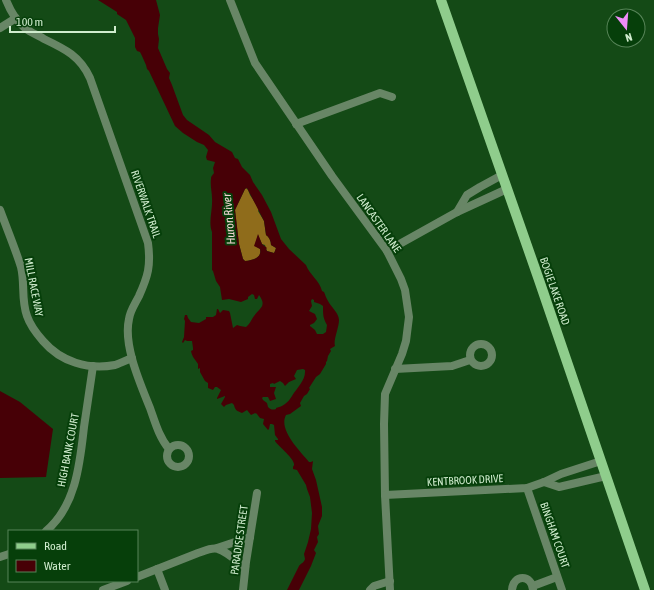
<svg xmlns="http://www.w3.org/2000/svg" width="654" height="590" viewBox="0 0 654 590" font-family="'Asap Condensed',sans-serif">
	<style>
		.forest { fill: #8f6c1b }
		.water { fill: #470006; fill-rule: evenodd }
		.lines { fill: none; stroke-linecap: round; stroke-linejoin: round }
		.minor { stroke: #688666; stroke-width: 8 }
		.major { stroke: #8fcd8c; stroke-width: 10 }
		.labels { text-anchor: middle; stroke-width: 4; stroke-linejoin: round; paint-order: stroke }
		.street-label { font-size: 11px; fill: #d0ecce; stroke: #063f0a }
		.water-label { font-size: 12px; font-style: italic; fill: #f3d7d4; stroke: #063f0a }
	</style>
	<rect width="100%" height="100%" fill="#144a16"/>
	<!-- forest -->
	<path class="forest" d="M246,188L248,190L250,195L259,209L258,211L264,221L266,235C269,237 271,241 271,245L276,248L275,251L274,253L267,251L265,245L262,244L258,235L257,247L260,249C262,258 253,260 245,261L243,259L239,244L235,210L245,189Z"/>
	<!-- water -->
	<g class="water">
		<path d="M98,0H156L160,15L158,28V34L159,39L158,48L167,69L170,73L169,78L172,85L183,115L187,120L209,135L215,142L232,152L235,158L238,159L242,167L250,175L253,182L262,195L271,212L281,239L289,249L306,265C309,274 320,281 322,291L324,292C325,294 326,298 328,301C331,307 339,313 339,320C339,328 333,340 335,346L330,349L331,351L328,356L327,361L326,362V364L320,374L316,377L309,388L310,389L307,394L304,396L300,403L301,406L290,414L286,415C278,430 300,451 309,462H311L313,461L312,469L316,480L322,507V516L318,526L319,534L317,537L318,542L314,550L316,553L311,566L299,590H287L299,566C301,563 304,563 305,559L304,554L308,542L311,529L312,513L310,497L307,489L306,485L297,470L293,469V467C293,466 294,466 294,465C295,459 279,447 275,441V440H278V439L275,435L274,425L272,424H270L269,429L268,430L263,424L264,419L260,418C256,413 257,412 251,415L247,410L242,413C237,411 235,410 234,405L232,403L226,405L224,407L221,404L225,397V396L217,399V398L221,390L217,387H215L213,390L208,388V383L205,381L200,372V368L198,369V364C195,359 192,357 191,351L193,350V348L192,341H187L185,340L183,343L182,342L184,337L185,321L184,319L185,315H187L188,318L191,322L199,323L206,319V317H213L216,315L217,309H218L220,313L223,310L229,311L230,313L233,328L237,325L240,326L246,327C250,324 251,320 254,316C260,308 267,306 259,295L257,299H255L254,295L252,294L248,297V299L241,302L229,299L222,300L220,287L216,281L213,271L212,270V232C208,222 213,209 212,198C212,192 210,185 211,179C211,176 212,176 214,173L213,168L215,162L207,160L206,157L208,150L204,145L197,142L183,133L175,126L149,71L147,69L146,65L142,56L140,52L137,51L135,47V38L126,20L117,14V12ZM247,188L264,221L266,235C269,237 271,241 271,245L276,248L275,251L274,253L267,251L266,249L267,248L262,244L258,234L254,246L260,249C262,258 253,260 245,261L243,259L239,244L235,210L245,189ZM312,299L314,300V302L320,304L323,306C323,315 323,318 327,325L326,332L323,334H317L315,330L310,326V325L314,323L317,319L315,314L309,311L312,306L311,301ZM303,369L305,370C306,380 297,388 292,396C290,399 288,402 285,404C283,406 279,407 276,408V409C273,410 271,410 268,407L267,403L263,400L262,398L263,397H268L270,401L276,399L274,393L276,387H270V384L273,383L274,384L280,381L283,383L285,386L289,382L296,379L294,376L297,370Z"/>
		<path d="M0,391L20,402L53,429L46,477L0,478Z"/>
	</g>
	<g class="lines">
		<!-- minor -->
		<g class="minor">
			<path d="M6,0C10,10 16,21 25,28C31,33 38,35 44,39C65,49 80,56 90,78L148,243C151,266 148,276 139,296C135,304 130,311 129,319C123,345 140,383 150,408C155,422 159,437 169,449"/>
			<path d="M230,0L255,63L332,176L387,251L401,279L405,290L409,317L406,341L402,354L385,394L384,424L385,495L390,590"/>
			<path d="M0,28L16,18"/>
			<path d="M296,124L380,93L392,97"/>
			<path d="M0,210C7,229 15,248 21,267C25,283 21,300 27,316C30,325 36,333 43,341C61,362 88,370 115,365C121,363 127,360 132,358"/>
			<path d="M457,212L467,195L480,187L502,175"/>
			<path d="M387,251L457,212L507,189"/>
			<circle cx="481" cy="355" r="11"/>
			<path d="M395,369L452,366L470,360"/>
			<circle cx="178" cy="456" r="11"/>
			<path d="M544,482L559,487L606,476"/>
			<path d="M527,488L562,590"/>
			<path d="M385,495L527,488L544,482L561,474L601,461"/>
			<path d="M46,531C76,506 80,463 84,427C87,407 90,386 93,366"/>
			<path d="M217,548L250,537"/>
			<path d="M0,557L9,554"/>
			<path d="M157,569L165,590"/>
			<path d="M137,577L198,553C204,551 212,547 218,549C226,551 238,562 245,567"/>
			<path d="M533,586L557,577"/>
			<path d="M103,590L127,581"/>
			<path d="M243,590L246,562L257,493"/>
			<path d="M370,590L374,586L390,581"/>
			<path d="M512,590C513,574 532,574 533,590"/>
		</g>
		<!-- major -->
		<path class="major" d="M441,0L539,280L645,590"/>
	</g>
	<g class="labels">
		<!-- street labels -->
		<g class="street-label">
			<text transform="translate(146 204) rotate(71)" y="4">RIVERWALK TRAIL</text>
			<text transform="translate(379 223) rotate(55)" y="4">LANCASTER LANE</text>
			<text transform="translate(34 287) rotate(79)" y="4">MILL RACE WAY</text>
			<text transform="translate(555 291) rotate(71)" y="4">BOGIE LAKE ROAD</text>
			<text transform="translate(68 450) rotate(-79)" y="4">HIGH BANK COURT</text>
			<text transform="translate(465 480) rotate(-3)" y="4">KENTBROOK DRIVE</text>
			<text transform="translate(555 535) rotate(71)" y="4">BINGHAM COURT</text>
			<text transform="translate(239 540) rotate(-82)" y="4">PARADISE STREET</text>
		</g>
		<!-- water labels -->
		<g class="water-label">
			<text transform="translate(229 219) rotate(-95)" y="4">Huron River</text>
		</g>
	</g>
	<!-- legend -->
	<rect x="8" y="530" width="130" height="52" fill="#063f0a" stroke="#578458"/>
	<rect x="16" y="543" width="20" height="6" fill="#8fcd8c" stroke="#578458"/>
	<text x="44" y="550" font-size="12" fill="#d0ecce">Road</text>
	<rect x="16" y="560" width="20" height="12" fill="#470006" stroke="#578458"/>
	<text x="44" y="570" font-size="12" fill="#d0ecce">Water</text>
	<!-- north arrow -->
	<g transform="translate(626 28) rotate(163)"><circle r="19" fill="#063f0a" stroke="#578458"/>
	<path d="M0-3L7 15L0 10L-7 15Z" fill="#ee8cf8"/>
	<text y="-6" font-size="11" font-weight="bold" text-anchor="middle" fill="#d0ecce">N</text>
	</g>
	<!-- scale -->
	<path d="M10 26v6h105v-6" fill="none" stroke="#d0ecce" stroke-width="2"/>
	<text x="16" y="26" font-size="12" fill="#d0ecce" stroke="#063f0a" stroke-width="3" paint-order="stroke">100 m</text>
</svg>
